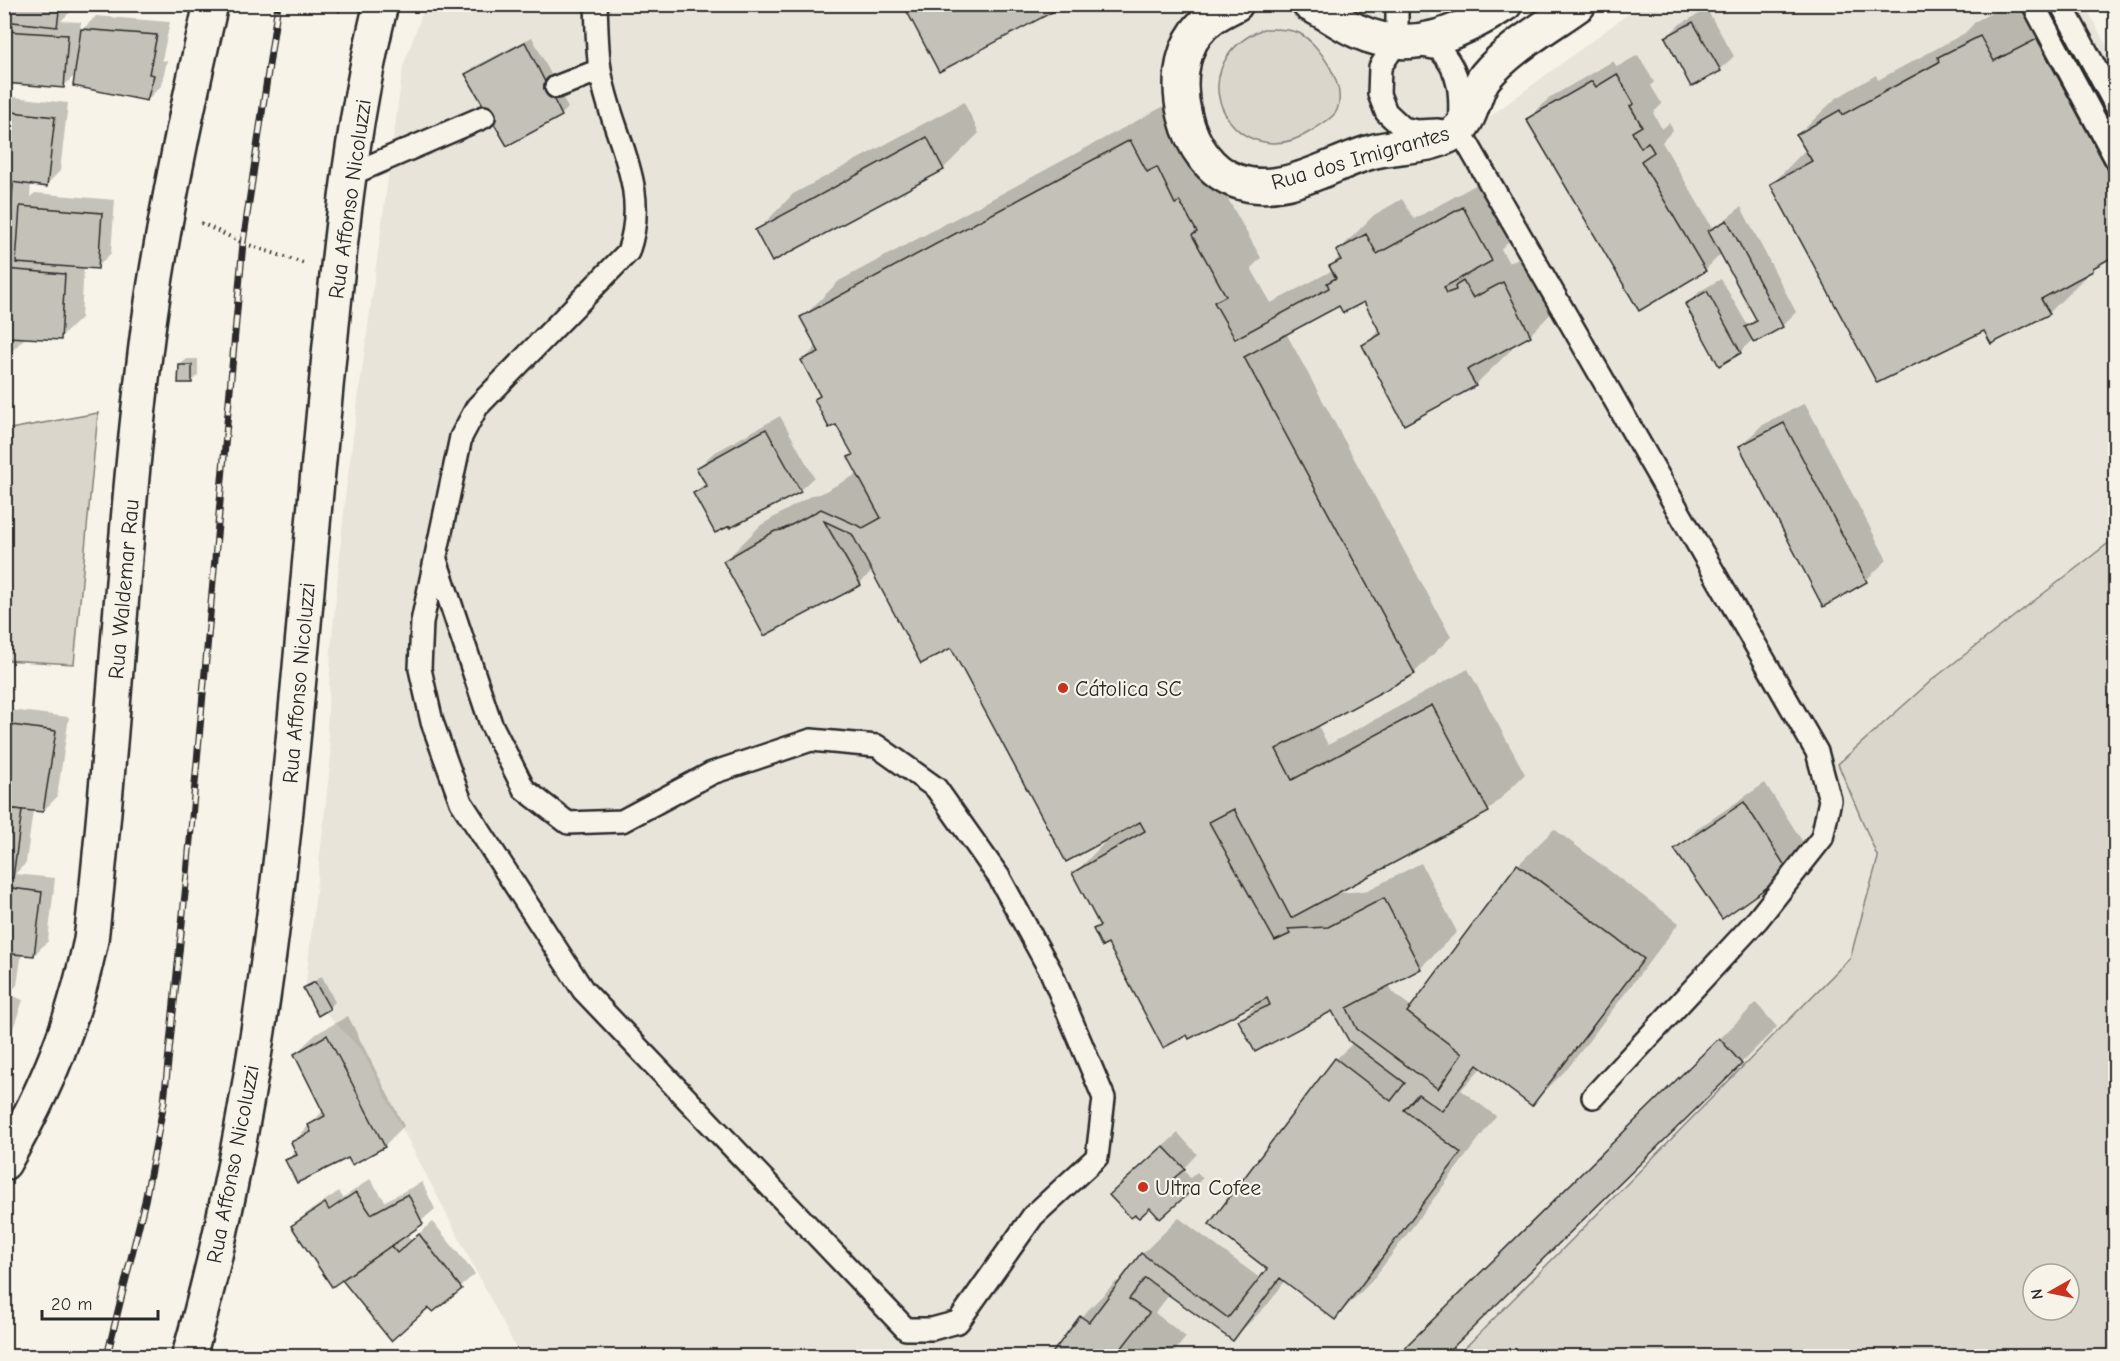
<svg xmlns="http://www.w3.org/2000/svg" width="2120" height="1361" viewBox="0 0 2120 1361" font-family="'Comic Neue',sans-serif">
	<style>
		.built { fill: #e8e4da; fill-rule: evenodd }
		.green { fill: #dad6cc; stroke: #82807c; stroke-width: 1.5; fill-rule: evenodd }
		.shadow { fill: #0003 }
		.building { fill: #c4c1b9; stroke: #2b2b2b; stroke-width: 1.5 }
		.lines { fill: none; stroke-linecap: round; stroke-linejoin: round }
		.service-casing { stroke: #2b2b2b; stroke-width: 26 }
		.minor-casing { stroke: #2b2b2b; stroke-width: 38 }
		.tertiary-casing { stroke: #2b2b2b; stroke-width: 38 }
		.path { stroke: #2b2b2b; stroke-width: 4; stroke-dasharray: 1.5 4.5; stroke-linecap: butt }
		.service { stroke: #f7f3e8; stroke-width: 21 }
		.minor { stroke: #f7f3e8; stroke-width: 33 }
		.tertiary { stroke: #f7f3e8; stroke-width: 33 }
		.rail-casing { stroke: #2b2b2b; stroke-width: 7 }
		.rail { stroke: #f7f3e8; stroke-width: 4.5; stroke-dasharray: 14; stroke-linecap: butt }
		.poi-dot { fill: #c8321e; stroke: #f7f3e8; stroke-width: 2 }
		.labels { text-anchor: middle; stroke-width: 4.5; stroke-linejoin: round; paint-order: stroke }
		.street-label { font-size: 22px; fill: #2b2b2b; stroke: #f7f3e8 }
		.poi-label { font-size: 22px; fill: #2b2b2b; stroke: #f7f3e8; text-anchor: start }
	</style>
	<rect width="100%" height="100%" fill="#f7f3e8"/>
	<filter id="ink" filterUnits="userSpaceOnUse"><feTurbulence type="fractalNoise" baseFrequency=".0167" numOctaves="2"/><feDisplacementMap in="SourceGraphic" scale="12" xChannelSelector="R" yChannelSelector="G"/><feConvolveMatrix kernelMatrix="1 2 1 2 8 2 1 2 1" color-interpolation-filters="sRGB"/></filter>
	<g filter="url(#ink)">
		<!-- built -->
		<path class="built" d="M425,5H1435L1428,10L1488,118L1640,5H2085L2115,62V537L2092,558L1932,680L1838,764L2115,1356H520L362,1051L305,991L331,755L327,728L331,649L346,489L403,67ZM2033,1274H2069V1310H2033Z"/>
		<!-- green -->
		<g class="green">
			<path d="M1263,29C1274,29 1288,28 1299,33C1320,44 1347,86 1337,110C1334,118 1320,125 1313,130C1235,181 1172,67 1263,29Z"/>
			<path d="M98,413L74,664L5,660V430Z"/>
			<path d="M2115,538V1356H1457L1850,958L1878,858L1838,764L1932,680ZM2033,1274H2069V1310H2033Z"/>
		</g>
		<!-- shadow -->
		<g class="shadow">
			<path d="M4,4H71L70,12L61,21L81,22L80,32L96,16L170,22L162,60L167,61L161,86L147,100L76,74L63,87L4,81Z"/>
			<path d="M2009,4H2019L2031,26L2074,4L2116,82V255L2083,273L2085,277L2049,313L1772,184L1806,149L1798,135L1835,99L1876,75L1878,80L1965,33L1976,21Z"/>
			<path d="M1707,10L1734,56L1720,70L1666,38L1680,24Z"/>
			<path d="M532,37L568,108L561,115L508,144L467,74L474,67Z"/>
			<path d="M1638,55L1654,82L1651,86L1662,104L1653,113L1662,129L1669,123L1673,130L1662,142L1713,229L1741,207L1796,312L1782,326L1753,339L1740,352L1687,304L1700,291L1721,279L1748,326L1757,317L1722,253L1705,270L1528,119L1549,98L1613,61L1617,67Z"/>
			<path d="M4,96L68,103L60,171L46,185L31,183L30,197L35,193L115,200L111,253L97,267L84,266L81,318L60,338L27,336L6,357Z"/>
			<path d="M964,102L979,133L943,169L757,231L793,194Z"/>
			<path d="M1166,105L1184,137L1232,195L1228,199L1261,258L1251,268L1271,303L1333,270L1331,266L1340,256L1338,251L1374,215L1402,199L1414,219L1499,172L1527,223L1501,249L1509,263L1540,246L1566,298L1530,335L1510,345L1512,349L1475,385L1364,346L1380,329L1365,300L1339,304L1286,333L1451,637L1414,673L1318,725L1328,745L1468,669L1525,774L1488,811L1334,893L1366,891L1421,863L1457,932L1420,968L1389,984L1393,993L1412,1007L1518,865L1554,829L1679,923L1568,1068L1532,1104L1482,1067L1461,1090L1496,1116L1371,1282L1335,1318L1285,1281L1269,1303L1233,1339L1170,1294L1155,1313L1186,1337L1171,1356H1051L1081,1317L1117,1281L1120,1283L1142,1254L1179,1218L1261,1279L1269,1268L1336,1059L1353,1043L1332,1009L1240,1021L1260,1001L1109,942L1095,930L1100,924L1074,874L1110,837L952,646L873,570L860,583L725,561L761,525L812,495L820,494L859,473L850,458L854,454L836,423L816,400L821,395L803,361L817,346L802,318L839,281Z"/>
			<path d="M187,359H198V375L191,382L180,365Z"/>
			<path d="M1805,403L1887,560L1866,580L1823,605L1741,446L1761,426Z"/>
			<path d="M780,416L814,477L800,490L695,493L706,482L698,468L712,454Z"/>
			<path d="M11,710L69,717L57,797L43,811L33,810L26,863L15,874L55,878L48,941L34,955L22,953L17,985L9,994L23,1000L4,1054V717Z"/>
			<path d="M1765,783L1808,850L1788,871L1676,850L1697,829Z"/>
			<path d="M322,976L335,1002L329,1008L305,988Z"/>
			<path d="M1756,1003L1777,1027L1741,1063L1442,1356H1398Z"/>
			<path d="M348,1016L404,1126L384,1146L348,1156L287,1160L297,1150L293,1142L324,1110L295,1054L316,1034Z"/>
			<path d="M1178,1133L1197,1154L1183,1169L1190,1178L1197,1172L1203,1178L1189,1191L1150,1205L1125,1181Z"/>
			<path d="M370,1179L385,1201L422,1182L435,1209L406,1234L411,1240L433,1222L475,1274L433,1310L428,1306L343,1278L293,1226L307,1213L339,1191L343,1198Z"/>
			<path d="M4,1352L15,1356H4Z"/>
			<path d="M450,1352L453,1356H441Z"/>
		</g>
		<!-- building -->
		<g class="building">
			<path d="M4,4H60L57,27L4,21Z"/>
			<path d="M903,4H1058L1060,8L939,72Z"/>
			<path d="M1693,22L1721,71L1691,87L1665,37Z"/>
			<path d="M81,29L157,35L149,74L154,75L147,101L73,86Z"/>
			<path d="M4,31L68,35L64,88L4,83Z"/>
			<path d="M1980,36L1994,61L2037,39L2116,185V255L2093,268V271L2041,299L2050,314L1991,344L1984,331L1877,383L1770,184L1812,161L1796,135L1840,110L1842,115L1939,62L1938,57Z"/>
			<path d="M525,42L562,116L507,146L465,74Z"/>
			<path d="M1617,74L1634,104L1630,106L1642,126L1632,132L1641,148L1648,142L1654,152L1641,161L1706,271L1639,311L1526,119L1592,81L1596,87Z"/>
			<path d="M4,111L55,117L47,187L4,181Z"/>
			<path d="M927,137L944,170L772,262L755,230Z"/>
			<path d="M1130,140L1147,172L1157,167L1175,204L1180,202L1197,232L1192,235L1226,296L1214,302L1235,339L1329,288L1327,283L1336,278L1329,266L1341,260L1336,251L1366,234L1377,254L1463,207L1492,261L1444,287L1447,293L1456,290L1455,286L1463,281L1473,298L1503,282L1531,336L1467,370L1476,386L1404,425L1362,345L1381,334L1364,302L1343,313L1339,306L1244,357L1415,674L1276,749L1292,780L1432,705L1489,812L1291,918L1234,809L1209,822L1275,941L1290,934L1288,929L1328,927L1384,898L1421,969L1347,1008L1357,1029L1438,1089L1462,1054L1407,1012L1517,864L1644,959L1532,1106L1477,1065L1442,1111L1418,1094L1404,1110L1461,1153L1335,1320L1280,1278L1233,1341L1145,1278L1129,1299L1149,1313L1120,1350L1128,1356H1050L1080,1316L1089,1322L1141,1253L1228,1318L1267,1269L1209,1224L1335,1058L1391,1101L1405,1083L1349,1041L1332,1011L1255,1052L1238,1020L1270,1005L1267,998L1189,1039L1187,1035L1163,1048L1108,944L1102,947L1093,929L1100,926L1072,873L1145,831L1140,822L1066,862L951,648L921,664L852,534L824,521L861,585L764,636L723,561L775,531L782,530L821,509L863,528L881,518L848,457L853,455L836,425L829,428L814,399L820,396L801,360L819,352L800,317Z"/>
			<path d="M4,184L13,185L7,259L4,258Z"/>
			<path d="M20,206L102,213L98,269L16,263Z"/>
			<path d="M1727,220L1783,327L1754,343L1745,327L1757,321L1708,231Z"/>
			<path d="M4,269L65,274L61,340L8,337L7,359H4Z"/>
			<path d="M1707,291L1741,353L1719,366L1685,304Z"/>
			<path d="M179,365H192V383H178Z"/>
			<path d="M1784,423L1867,582L1823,607L1739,446Z"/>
			<path d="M766,429L801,492L730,528V526L715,533L693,493L707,486L696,468Z"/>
			<path d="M4,724L56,731L43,812L4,808Z"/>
			<path d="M1744,802L1789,872L1722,919L1674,849Z"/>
			<path d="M4,808L22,810L13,878H4Z"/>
			<path d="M4,887L42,892L34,956L4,953Z"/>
			<path d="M4,953H11L4,997Z"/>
			<path d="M315,982L330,1009L318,1016L303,988Z"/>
			<path d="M327,1035L385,1147L352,1165L348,1158L297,1183L285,1160L297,1155L291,1142L311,1132L308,1125L325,1116L294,1054Z"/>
			<path d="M1719,1038L1742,1064L1444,1356H1396Z"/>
			<path d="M1163,1146L1185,1169L1169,1182L1176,1190L1183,1184L1190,1192L1160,1219L1150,1208L1139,1218L1135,1215L1131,1218L1109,1195Z"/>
			<path d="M356,1192L371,1214L408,1194L423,1224L332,1287L291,1226L325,1203L329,1210Z"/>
			<path d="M419,1234L462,1289L433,1312L428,1308L391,1341L342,1280L391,1246L397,1253Z"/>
		</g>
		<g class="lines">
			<defs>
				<g id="service">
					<path d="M1397,4V42L1380,67L1379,94L1386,112L1403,128L1416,131L1438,130"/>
					<path d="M2033,4L2116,159"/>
					<path d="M2061,4L2116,106"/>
					<path d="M1416,45L1439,49C1462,73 1461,98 1459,129L1817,752L1830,800L1822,838L1758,919L1593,1097"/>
					<path d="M556,87L600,70"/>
					<path d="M349,175L484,117"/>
					<path d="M436,560L491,724L524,789L568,823L622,821L712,773L811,740L877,746L936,788L999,877L1051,972L1104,1098L1097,1157L1033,1216L958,1322L932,1329H906L583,990L461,802L432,722L420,669L422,622L461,437L477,407L628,252C652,185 610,134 600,69C597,48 597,26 596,4"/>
				</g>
				<g id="minor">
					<path d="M1236,4C1220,12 1207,18 1196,33C1165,75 1184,163 1236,181C1282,198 1329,164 1371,152C1398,144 1436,149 1459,129C1473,117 1474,91 1485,77C1510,47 1547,27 1579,4"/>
					<path d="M1309,4C1326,12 1341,24 1357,31C1410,56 1460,33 1505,4"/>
				</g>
				<g id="tertiary">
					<path d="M4,1163C47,1087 73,1025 91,940C115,737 122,533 148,330C163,221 186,112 211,4"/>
					<path d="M189,1356C274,1059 291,747 321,440C335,294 346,147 381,4"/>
				</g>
			</defs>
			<!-- service casing -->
			<use href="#service" class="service-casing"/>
			<!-- minor casing -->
			<use href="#minor" class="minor-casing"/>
			<!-- tertiary casing -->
			<use href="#tertiary" class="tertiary-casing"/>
			<!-- path -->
			<g class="path">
				<path d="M332,4L331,8L341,11"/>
				<path d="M201,223L243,243L303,263"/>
			</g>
			<!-- service -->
			<use href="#service" class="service"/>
			<!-- minor -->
			<use href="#minor" class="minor"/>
			<!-- tertiary -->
			<use href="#tertiary" class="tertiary"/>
			<defs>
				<path id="rail" d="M107,1356L145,1201L164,1102L187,874L243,243L278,4"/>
			</defs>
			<!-- rail casing -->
			<use href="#rail" class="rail-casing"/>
			<!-- rail -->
			<use href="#rail" class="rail"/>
		</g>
	</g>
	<!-- markers -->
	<g class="poi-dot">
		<circle cx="1063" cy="688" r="6"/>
		<circle cx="1143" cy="1187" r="6"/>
	</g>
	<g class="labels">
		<!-- street labels -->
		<g class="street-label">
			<text transform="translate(1360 157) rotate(-16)" y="8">Rua dos Imigrantes</text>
			<text transform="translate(349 199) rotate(-82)" y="8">Rua Affonso Nicoluzzi</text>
			<text transform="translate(123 589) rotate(-85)" y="8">Rua Waldemar Rau</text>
			<text transform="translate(298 683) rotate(-85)" y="8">Rua Affonso Nicoluzzi</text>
			<text transform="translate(232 1164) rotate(-79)" y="8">Rua Affonso Nicoluzzi</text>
		</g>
		<!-- poi labels -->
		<g class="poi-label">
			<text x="1075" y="696">Cátolica SC</text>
			<text x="1155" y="1195">Ultra Cofee</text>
		</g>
	</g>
	<!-- margin -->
	<rect width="2120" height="1361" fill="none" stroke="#f7f3e8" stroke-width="24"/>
	<rect x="12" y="12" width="2096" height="1337" fill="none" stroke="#2b2b2b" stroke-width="2" filter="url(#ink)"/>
	<!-- north arrow -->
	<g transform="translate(2051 1292) rotate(261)"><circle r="28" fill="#f7f3e8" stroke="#a5a39c" stroke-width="1.5"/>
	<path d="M0-4.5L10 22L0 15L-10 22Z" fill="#c8321e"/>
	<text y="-9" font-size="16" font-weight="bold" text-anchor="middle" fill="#2b2b2b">N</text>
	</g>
	<!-- scale -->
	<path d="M42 1310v9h116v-9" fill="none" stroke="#2b2b2b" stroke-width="3"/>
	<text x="51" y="1310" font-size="18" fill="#2b2b2b" stroke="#f7f3e8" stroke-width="4.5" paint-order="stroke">20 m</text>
</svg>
